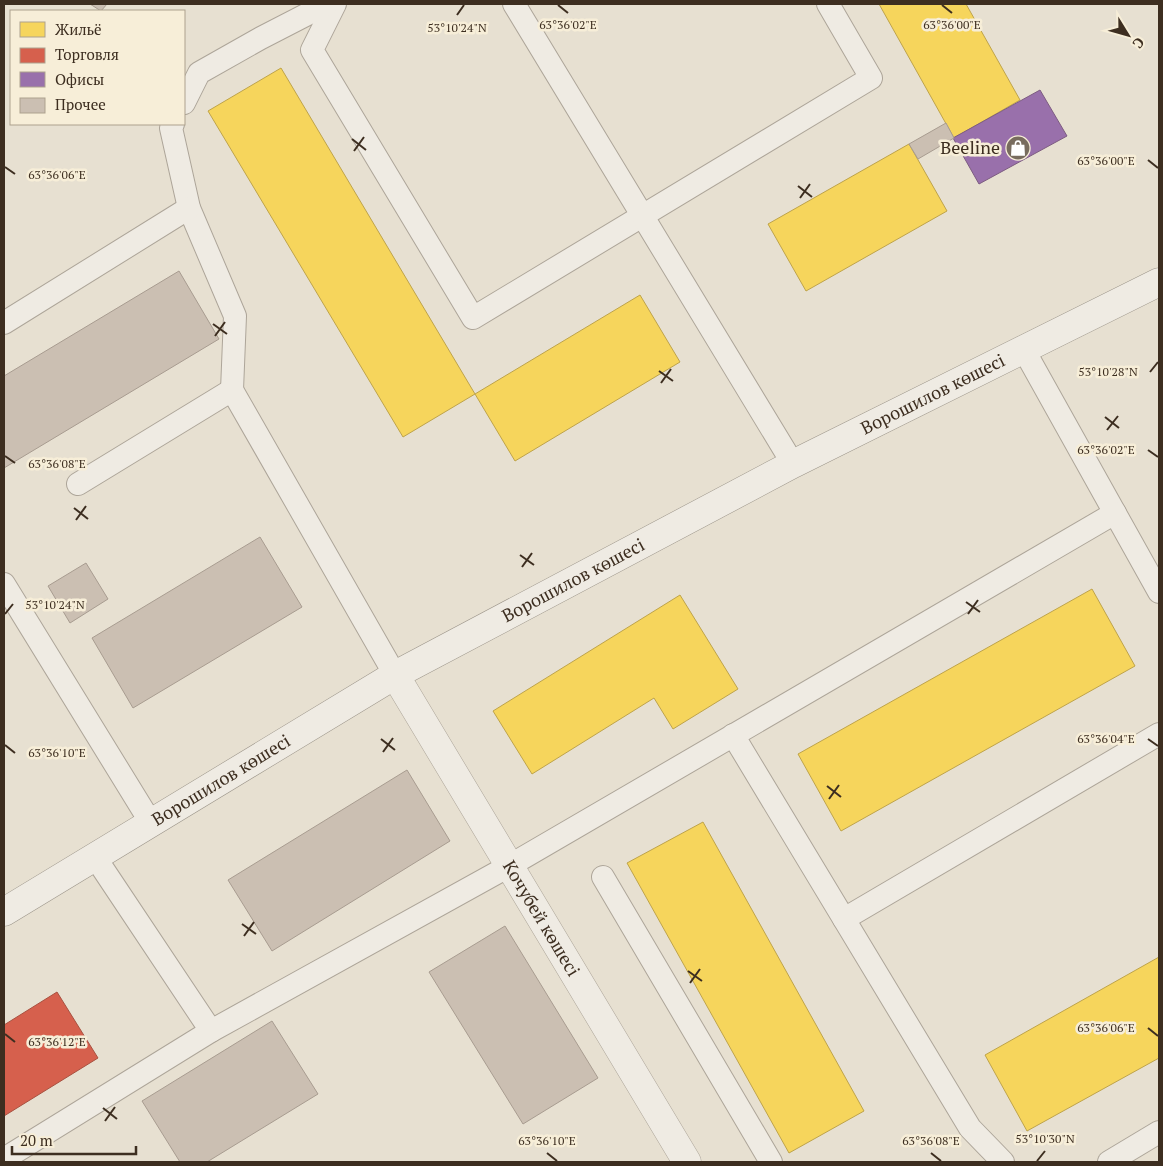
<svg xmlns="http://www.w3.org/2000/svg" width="1163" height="1166" viewBox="0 0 1163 1166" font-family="'PT Serif',serif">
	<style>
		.homes { fill: #f6d55c; stroke: #bea34a }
		.shops { fill: #d6604d; stroke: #a85140 }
		.offices { fill: #9970ab; stroke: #7d5c81 }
		.building { fill: #cbbfb2; stroke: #a89c90 }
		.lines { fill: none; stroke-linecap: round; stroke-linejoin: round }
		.lane-casing { stroke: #ada599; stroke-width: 24 }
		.street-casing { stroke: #ada599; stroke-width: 29 }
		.secondary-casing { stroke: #9c958a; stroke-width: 29 }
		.lane { stroke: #efebe3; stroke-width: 22 }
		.street { stroke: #efebe3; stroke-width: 28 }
		.secondary { stroke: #efebe3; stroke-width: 28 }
		.ticks { fill: none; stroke: #3d2e20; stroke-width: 2 }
		.labels { text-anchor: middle; stroke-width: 5; stroke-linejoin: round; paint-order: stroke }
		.poi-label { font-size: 18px; fill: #3d2e20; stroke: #f7eed8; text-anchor: end }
		.street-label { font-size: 18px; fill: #3d2e20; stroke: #f7eed8 }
		.ticks-label { font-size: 12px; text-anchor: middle; fill: #3d2e20; stroke: #f7eed8; stroke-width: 5; stroke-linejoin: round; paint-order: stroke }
	</style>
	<rect width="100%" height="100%" fill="#e7e0d1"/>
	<!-- homes -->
	<g class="homes">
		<path d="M879,4H966L1020,100L954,138Z"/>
		<path d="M281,68L475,394L403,437L208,111Z"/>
		<path d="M909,144L947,211L806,291L768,224Z"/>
		<path d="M640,295L680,362L515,461L475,394Z"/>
		<path d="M1092,589L1135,666L841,831L798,754Z"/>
		<path d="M680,595L738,689L673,729L654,698L532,774L493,711Z"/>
		<path d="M703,822L864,1111L789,1153L627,863Z"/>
		<path d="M1159,957V1058L1027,1131L985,1055Z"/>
	</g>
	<!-- shops -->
	<path class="shops" d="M57,992L98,1058L4,1116V1025Z"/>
	<!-- offices -->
	<path class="offices" d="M1040,90L1067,136L979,184L953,138Z"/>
	<!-- building -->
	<g class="building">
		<path d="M90,4H107L101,11Z"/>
		<path d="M946,123L954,138L918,159L909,144Z"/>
		<path d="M179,271L219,339L4,468V376Z"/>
		<path d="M260,537L302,607L133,708L92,638Z"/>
		<path d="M86,563L108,599L70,623L48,586Z"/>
		<path d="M407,770L450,841L272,951L228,880Z"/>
		<path d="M505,926L598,1078L523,1124L429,972Z"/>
		<path d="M272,1021L318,1094L207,1162H180L142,1101Z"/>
	</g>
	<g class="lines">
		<defs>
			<g id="lane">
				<path d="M335,4L312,50L473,318L871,78L828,4"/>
				<path d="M514,4L793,464"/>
				<path d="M184,103L199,73L261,38L327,4"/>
				<path d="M173,124L171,128L189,208L235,316L232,390"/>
				<path d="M4,323L189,208"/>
				<path d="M1024,350L1159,592"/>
				<path d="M78,484L232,390L395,675"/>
				<path d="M4,584L151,823"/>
				<path d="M733,735L970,1128L1003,1162"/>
				<path d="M603,877L771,1162"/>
				<path d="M844,919L1159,734"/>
				<path d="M211,1031L509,866L1115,513"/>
				<path d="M4,1159L211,1031L95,857"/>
				<path d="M1109,1162L1159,1132"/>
			</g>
			<g id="street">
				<path id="s1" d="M395,675L687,1162"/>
			</g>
			<g id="secondary">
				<path id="s2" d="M4,912L395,675L793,464L1159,282"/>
			</g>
		</defs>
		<!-- lane casing -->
		<use href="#lane" class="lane-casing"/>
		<!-- street casing -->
		<use href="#street" class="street-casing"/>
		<!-- secondary casing -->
		<use href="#secondary" class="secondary-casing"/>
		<!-- lane -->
		<use href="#lane" class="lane"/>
		<!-- street -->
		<use href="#street" class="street"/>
		<!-- secondary -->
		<use href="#secondary" class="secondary"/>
	</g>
	<!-- ticks -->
	<path class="ticks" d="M558,5L568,13M942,5L952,13M457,15L464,5M352,139L366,150M354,151L364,137M1148,160L1158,168M5,167L15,174M798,186L812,197M800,198L810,184M213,324L227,334M215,336L225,322M659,371L673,381M1150,372L1158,362M661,383L671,369M1105,417L1119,428M1107,430L1118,416M1148,450L1158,457M5,456L15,463M74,508L88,519M76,520L86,506M520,555L534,565M522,567L532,553M966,602L980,612M5,614L13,604M968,614L978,600M381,739L395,750M1148,739L1158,746M5,745L15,753M383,752L393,738M827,786L841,797M829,799L839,785M242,924L256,934M244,936L254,922M688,971L702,981M690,983L700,969M1148,1028L1158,1036M5,1034L15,1042M103,1108L117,1119M105,1121L115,1107M547,1153L557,1161M931,1153L941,1161M1037,1161L1045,1151"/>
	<!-- icons -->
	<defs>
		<symbol id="shop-disc" viewBox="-11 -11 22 22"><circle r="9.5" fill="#786c5e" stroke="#f7eed8"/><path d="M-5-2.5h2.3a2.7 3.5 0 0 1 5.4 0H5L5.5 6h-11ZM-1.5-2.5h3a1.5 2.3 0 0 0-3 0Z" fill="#fff"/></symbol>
	</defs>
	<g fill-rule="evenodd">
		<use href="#shop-disc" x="1004" y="134" width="28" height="28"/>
	</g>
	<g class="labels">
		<!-- poi labels -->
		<g class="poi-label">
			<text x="1000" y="154">Beeline</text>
		</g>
		<!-- street labels -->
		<g class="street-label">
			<text dy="6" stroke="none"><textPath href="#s2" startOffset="1064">Ворошилов көшесі</textPath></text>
			<text dy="6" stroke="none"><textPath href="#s2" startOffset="659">Ворошилов көшесі</textPath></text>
			<text dy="6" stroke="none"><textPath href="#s2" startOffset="254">Ворошилов көшесі</textPath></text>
			<text dy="6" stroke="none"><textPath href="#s1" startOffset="284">Кочубей көшесі</textPath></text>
		</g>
	</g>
	<g class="ticks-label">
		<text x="952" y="29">63°36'00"E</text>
		<text x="568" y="29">63°36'02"E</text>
		<text x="457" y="32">53°10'24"N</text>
		<text x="1106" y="165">63°36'00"E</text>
		<text x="57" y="179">63°36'06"E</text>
		<text x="1108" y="376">53°10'28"N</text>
		<text x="1106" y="454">63°36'02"E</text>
		<text x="57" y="468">63°36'08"E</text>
		<text x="55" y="609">53°10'24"N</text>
		<text x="1106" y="743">63°36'04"E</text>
		<text x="57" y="757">63°36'10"E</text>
		<text x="1106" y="1032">63°36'06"E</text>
		<text x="57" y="1046">63°36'12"E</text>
		<text x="1045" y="1143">53°10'30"N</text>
		<text x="547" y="1145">63°36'10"E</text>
		<text x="931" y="1145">63°36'08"E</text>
	</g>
	<!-- border -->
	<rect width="1163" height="1166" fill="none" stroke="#3d2e20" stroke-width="10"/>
	<!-- legend -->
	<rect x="10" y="10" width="175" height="115" fill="#f7eed8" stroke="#ada18e"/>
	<rect x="20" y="22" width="25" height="15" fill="#f6d55c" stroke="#ada18e"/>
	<text x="55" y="35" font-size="15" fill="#3d2e20">Жильё</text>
	<rect x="20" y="48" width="25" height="15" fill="#d6604d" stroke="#ada18e"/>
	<text x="55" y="60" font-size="15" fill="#3d2e20">Торговля</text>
	<rect x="20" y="72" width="25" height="15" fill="#9970ab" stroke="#ada18e"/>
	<text x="55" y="85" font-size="15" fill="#3d2e20">Офисы</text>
	<rect x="20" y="98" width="25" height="15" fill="#cbbfb2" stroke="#ada18e"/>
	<text x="55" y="110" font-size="15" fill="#3d2e20">Прочее</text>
	<!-- north arrow -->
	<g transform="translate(1128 35) rotate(127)" stroke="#f7eed8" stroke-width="4" paint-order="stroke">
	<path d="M0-4L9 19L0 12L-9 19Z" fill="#3d2e20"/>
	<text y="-8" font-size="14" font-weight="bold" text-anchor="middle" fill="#3d2e20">С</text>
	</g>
	<!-- scale -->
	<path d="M12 1146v8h124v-8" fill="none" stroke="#3d2e20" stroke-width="2.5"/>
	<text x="20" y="1146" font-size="15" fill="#3d2e20" stroke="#f7eed8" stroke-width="4" paint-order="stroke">20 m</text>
</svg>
